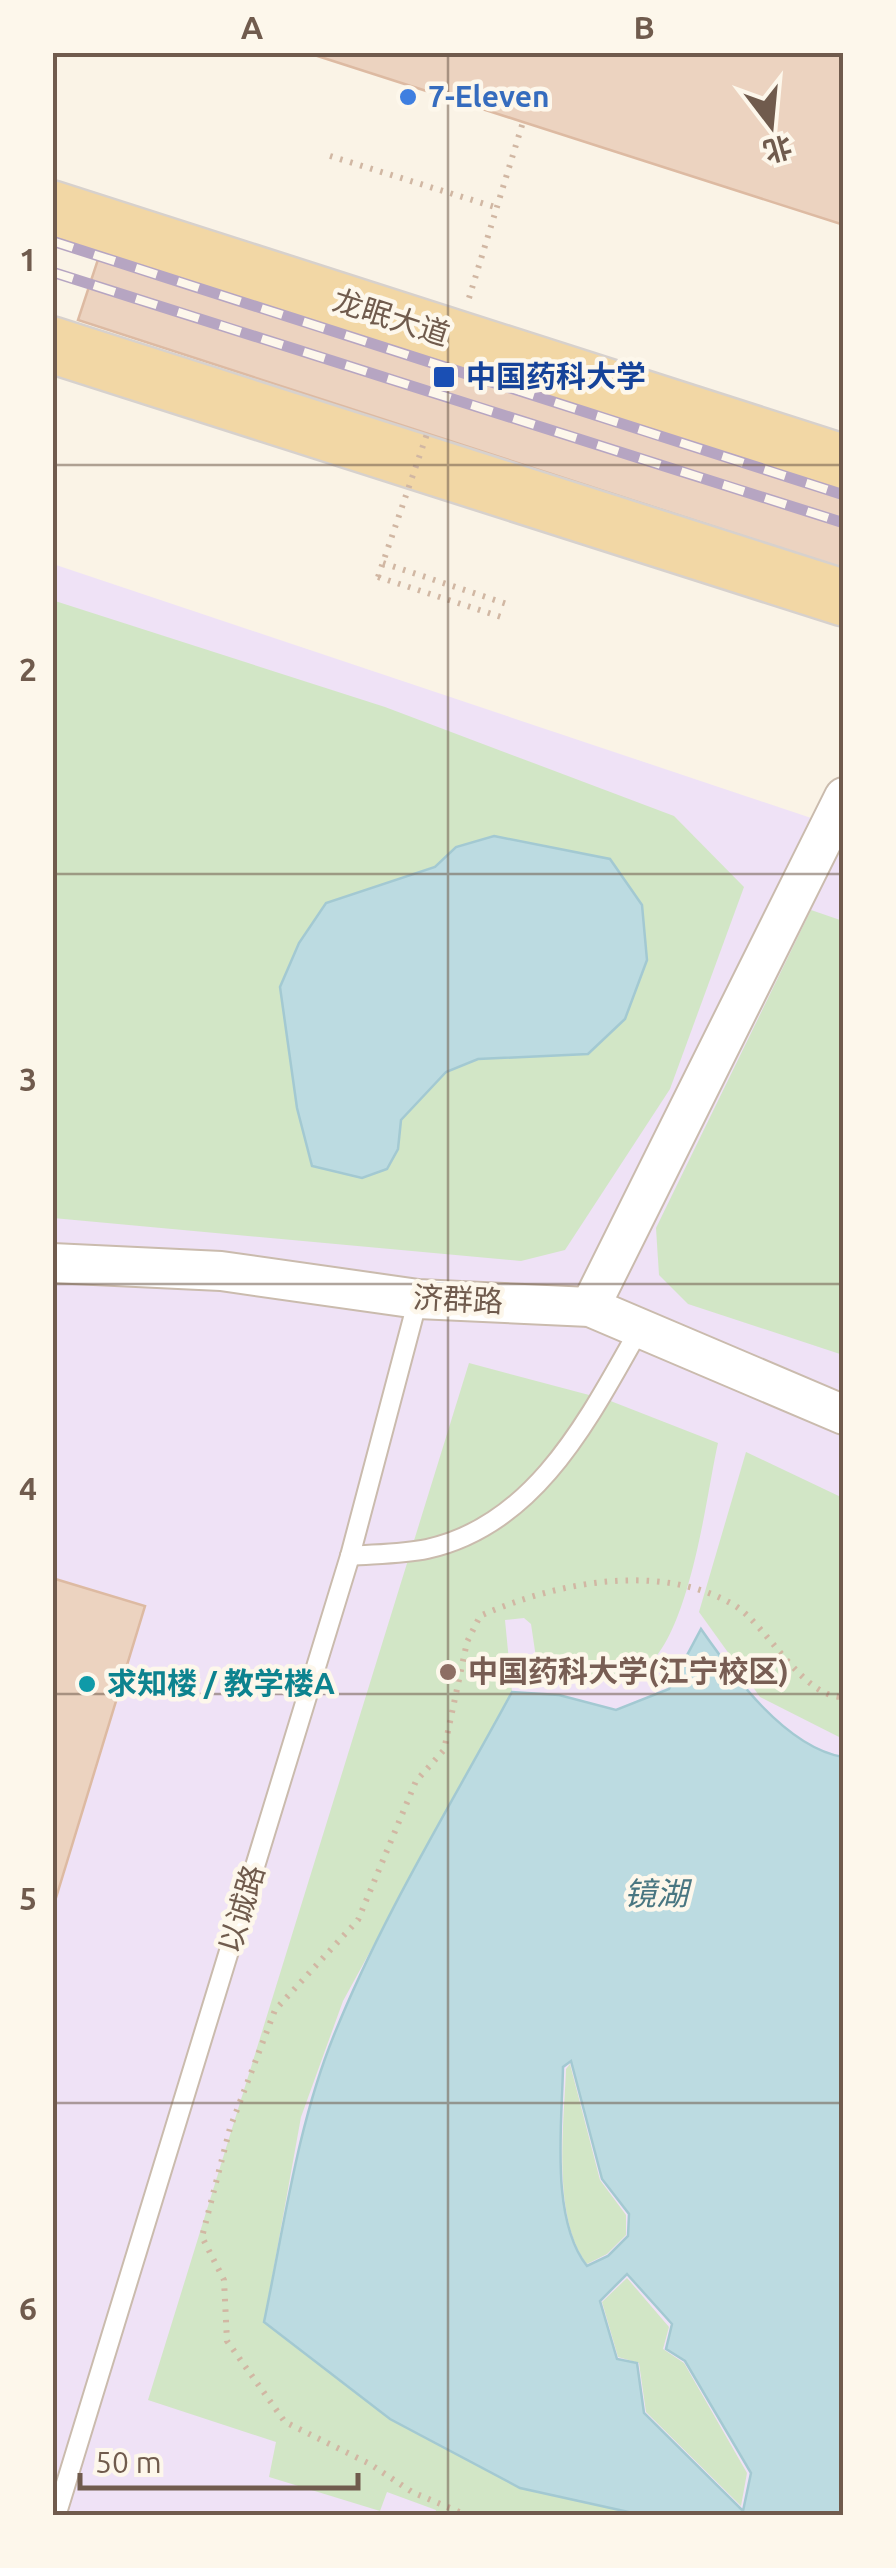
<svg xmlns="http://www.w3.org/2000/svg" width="896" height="2568" viewBox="0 0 896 2568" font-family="Ubuntu,'Noto Sans SC',sans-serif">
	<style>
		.education { fill: #efe2f6 }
		.green { fill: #d2e6c6 }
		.water { fill: #bcdbe1; stroke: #a3c9d2; stroke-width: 2.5; fill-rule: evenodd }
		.building { fill: #ecd3c0; stroke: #ddbaa2; stroke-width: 2.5 }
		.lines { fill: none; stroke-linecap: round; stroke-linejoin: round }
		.lane-casing { stroke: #cabbad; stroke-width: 22 }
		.street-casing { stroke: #cabbad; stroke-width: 42 }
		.primary-casing { stroke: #d7d1cd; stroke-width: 60 }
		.path { stroke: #d1b7a3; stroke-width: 6; stroke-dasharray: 2.5 8; stroke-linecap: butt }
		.lane { stroke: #fff; stroke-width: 18 }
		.street { stroke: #fff; stroke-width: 38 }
		.primary { stroke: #f2d7a5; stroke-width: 55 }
		.rail-casing { stroke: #b6a5c2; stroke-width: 11 }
		.rail { stroke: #fdf7eb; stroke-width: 8; stroke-dasharray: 22; stroke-linecap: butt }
		.path-bridge { stroke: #d1b7a3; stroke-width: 6; stroke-dasharray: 2.5 8; stroke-linecap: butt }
		.grid { fill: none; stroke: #705b4d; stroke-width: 2.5; stroke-opacity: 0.55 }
		.shop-dot { fill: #3f7fe0; stroke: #fdf7eb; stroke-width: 4 }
		.transit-dot { fill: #1a4fb4; stroke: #fdf7eb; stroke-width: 4 }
		.education-dot { fill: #8d6e63; stroke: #fdf7eb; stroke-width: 4 }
		.culture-dot { fill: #0f9aa8; stroke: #fdf7eb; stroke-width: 4 }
		.labels { text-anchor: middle; stroke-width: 9; stroke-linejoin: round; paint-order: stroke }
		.shop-label { font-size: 30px; font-weight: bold; fill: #366cbe; stroke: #fdf7eb; text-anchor: start }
		.street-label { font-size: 30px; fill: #705b4d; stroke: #fdf7eb }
		.transit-label { font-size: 30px; font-weight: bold; fill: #164399; stroke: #fdf7eb; text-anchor: start }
		.education-label { font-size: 30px; font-weight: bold; fill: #785e54; stroke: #fdf7eb; text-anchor: start }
		.culture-label { font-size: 30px; font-weight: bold; fill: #0d838f; stroke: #fdf7eb; text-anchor: start }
		.water-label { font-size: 32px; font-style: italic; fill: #497681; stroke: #fdf7eb }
		.neatline { fill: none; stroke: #705b4d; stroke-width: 4 }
		.grid-label { font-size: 32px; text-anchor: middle; font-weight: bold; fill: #705b4d }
	</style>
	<rect width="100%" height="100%" fill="#faf3e6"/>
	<!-- education -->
	<path class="education" d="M53,564L844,829L843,2515L53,2516Z"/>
	<!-- green -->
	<g class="green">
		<path d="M52,600L385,707L674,816L744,887L670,1089L565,1250L521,1261L53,1218Z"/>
		<path d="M811,910L843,921V1355L688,1304L659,1275L656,1228Z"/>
		<path d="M469,1363L608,1400L718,1443C705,1500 689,1655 631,1677C605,1687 564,1674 538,1671L531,1624L524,1618L505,1620L512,1692L343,2001L301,2117L264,2322L390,2419L520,2488L642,2515H435L436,2510L387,2492L380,2511L269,2477L276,2442L148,2400Z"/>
		<path d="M746,1452L843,1498V1739L760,1697L699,1612Z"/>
		<path d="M570,2064L600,2180L626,2215V2235L607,2254L587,2264C552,2217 564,2126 566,2069Z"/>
		<path d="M627,2278L669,2327L663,2349L684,2363L747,2473L741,2506L646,2412L639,2363L618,2357L602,2302Z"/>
	</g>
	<!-- water -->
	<g class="water">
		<path d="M494,836L610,859L642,905L647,960L625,1019L588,1054L478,1059L446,1072L401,1120L398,1149L387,1169L362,1178L312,1166L297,1108L280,987L299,943L326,903L435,867L456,847Z"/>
		<path d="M701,1629C733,1675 785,1747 843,1757V2515H642L520,2488L390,2419L264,2322C284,2227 297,2126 334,2035C382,1916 451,1805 512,1692L559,1695L616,1710L669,1689ZM571,2061L602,2179L629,2214L628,2236L608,2256L587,2266C550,2219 562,2125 563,2067ZM627,2274L672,2324L666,2349L685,2361L751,2473L743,2511L644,2413L637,2363L617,2359L600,2301Z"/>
	</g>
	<!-- building -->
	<g class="building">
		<path d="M305,52H844V225L523,122Z"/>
		<path d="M115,208L844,444L841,568L78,320Z"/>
		<path d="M52,1578L145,1606L52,1911Z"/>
	</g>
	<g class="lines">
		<defs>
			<g id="lane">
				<path d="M350,1556C375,1554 403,1554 427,1549C536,1525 589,1418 639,1330"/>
				<path d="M56,2516L350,1556L418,1299"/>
			</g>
			<g id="street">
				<path d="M52,1263L221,1271L418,1299L590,1307L844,1415"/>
				<path d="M590,1307L844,797"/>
			</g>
			<g id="primary">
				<path d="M52,209L844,463"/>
				<path d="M52,345L844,598"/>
			</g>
		</defs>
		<!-- lane casing -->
		<use href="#lane" class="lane-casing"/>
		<!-- street casing -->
		<use href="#street" class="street-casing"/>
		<!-- primary casing -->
		<use href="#primary" class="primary-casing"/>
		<!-- path -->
		<g class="path">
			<path d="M330,156L498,208"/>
			<path d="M469,298L523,122"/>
			<path d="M383,563L510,605"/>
			<path d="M378,577L501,617"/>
			<path d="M469,2516L412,2492L370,2464L285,2422L227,2341L224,2280L202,2237L230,2128L275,2010L358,1920L416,1781L444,1750L467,1642L480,1616C554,1583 659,1561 734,1605C768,1626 803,1699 844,1697"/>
		</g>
		<!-- lane -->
		<use href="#lane" class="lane"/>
		<!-- street -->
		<use href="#street" class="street"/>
		<!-- primary -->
		<use href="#primary" class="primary"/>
		<defs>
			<g id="rail">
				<path d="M52,241L844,495"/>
				<path d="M52,272L844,523"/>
			</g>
		</defs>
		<!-- rail casing -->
		<use href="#rail" class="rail-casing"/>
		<!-- rail -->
		<use href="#rail" class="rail"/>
		<!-- path-bridge -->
		<path class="path-bridge" d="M378,577L428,431"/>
	</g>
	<!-- grid -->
	<path class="grid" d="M448,52V2516M52,465H844M52,874H844M52,1284H844M52,1694H844M52,2103H844"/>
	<!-- markers -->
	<circle class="shop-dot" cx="408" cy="97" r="10"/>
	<rect class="transit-dot" x="432" y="365" width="24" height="24" rx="5"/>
	<circle class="education-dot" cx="448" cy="1672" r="10"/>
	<circle class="culture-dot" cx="87" cy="1684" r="10"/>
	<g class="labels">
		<!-- shop labels -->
		<g class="shop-label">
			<text x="428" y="107">7-Eleven</text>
		</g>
		<!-- street labels -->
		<g class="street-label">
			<text transform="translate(391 318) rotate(18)" y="10">龙眠大道</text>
			<text transform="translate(458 1300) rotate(3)" y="10">济群路</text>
			<text transform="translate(242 1909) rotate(-73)" y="10">以诚路</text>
		</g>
		<!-- transit labels -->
		<g class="transit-label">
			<text x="466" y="387">中国药科大学</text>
		</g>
		<!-- education labels -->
		<g class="education-label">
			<text x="468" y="1682">中国药科大学(江宁校区)</text>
		</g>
		<!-- culture labels -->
		<g class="culture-label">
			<text x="107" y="1694">求知楼 / 教学楼A</text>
		</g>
		<!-- water labels -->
		<g class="water-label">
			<text x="656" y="1905">镜湖</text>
		</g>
	</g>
	<!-- border -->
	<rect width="896" height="2568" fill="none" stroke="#fdf7eb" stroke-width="110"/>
	<!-- north arrow -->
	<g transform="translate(771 125) rotate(164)" stroke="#fdf7eb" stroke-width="8" paint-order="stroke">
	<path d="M0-8L18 38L0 25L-18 38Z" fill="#705b4d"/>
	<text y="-15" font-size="28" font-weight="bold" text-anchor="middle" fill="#705b4d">北</text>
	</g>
	<!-- scale -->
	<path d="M80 2473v15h278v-15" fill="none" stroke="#705b4d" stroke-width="5"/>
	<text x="95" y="2473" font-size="30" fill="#705b4d" stroke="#fdf7eb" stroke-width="8" paint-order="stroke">50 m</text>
	<rect x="55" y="55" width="786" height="2458" class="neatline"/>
	<g class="grid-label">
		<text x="252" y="39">A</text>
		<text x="644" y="39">B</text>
		<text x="28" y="271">1</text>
		<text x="28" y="681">2</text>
		<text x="28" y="1091">3</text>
		<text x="28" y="1500">4</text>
		<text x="28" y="1910">5</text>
		<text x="28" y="2320">6</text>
	</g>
</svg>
